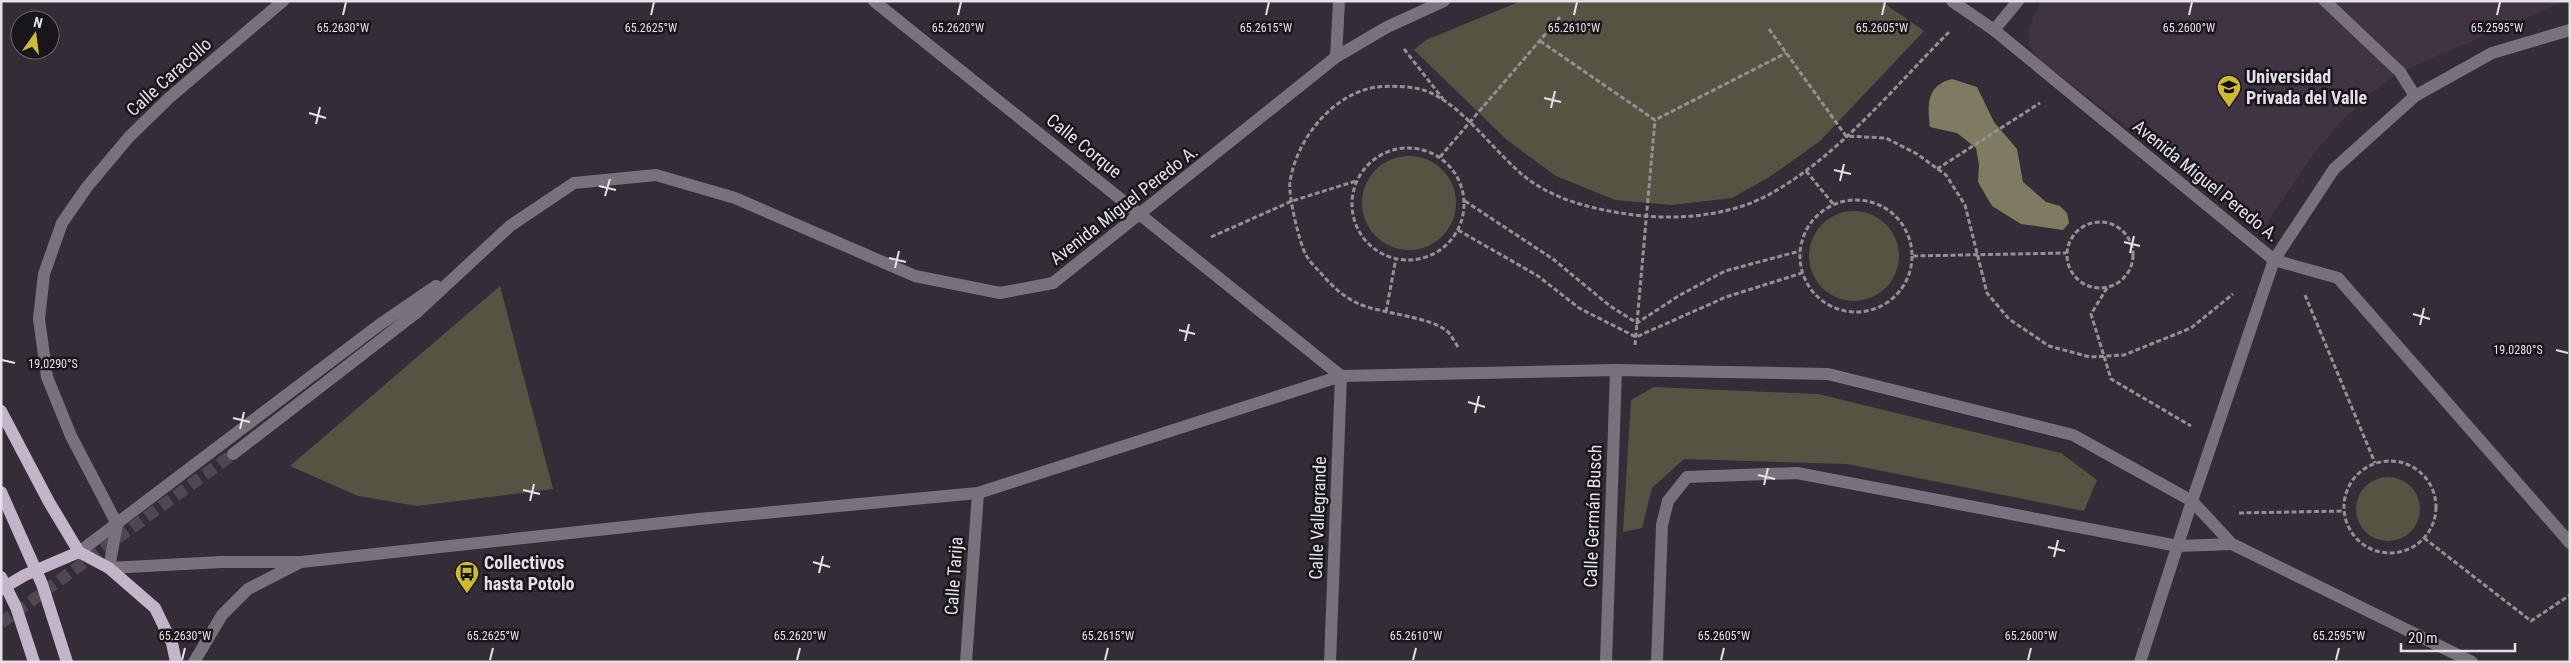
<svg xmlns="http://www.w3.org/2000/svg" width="2571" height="663" viewBox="0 0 2571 663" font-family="'Roboto Condensed',sans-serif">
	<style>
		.built { fill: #403444 }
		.green { fill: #565342 }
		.water { fill: #7f7b60 }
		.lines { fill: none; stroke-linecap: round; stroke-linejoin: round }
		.minor-tunnel { stroke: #4f4752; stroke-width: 12; stroke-dasharray: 12 6; stroke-linecap: butt }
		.path { stroke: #968f98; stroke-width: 3; stroke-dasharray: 5 2.5; stroke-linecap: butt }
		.minor { stroke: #79727c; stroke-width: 12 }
		.major { stroke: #c3b4c9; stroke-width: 12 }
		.major-bridge { stroke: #c3b4c9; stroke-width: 12 }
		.ticks { fill: none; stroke: #e6e1e8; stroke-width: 2 }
		.labels { text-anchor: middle; stroke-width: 5; stroke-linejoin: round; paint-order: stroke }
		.street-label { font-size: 18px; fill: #e6e1e8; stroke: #19161b }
		.poi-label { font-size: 18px; font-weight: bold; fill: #e6e1e8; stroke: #19161b; text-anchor: start }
		.ticks-label { font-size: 12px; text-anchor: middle; fill: #e6e1e8; stroke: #19161b; stroke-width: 5; stroke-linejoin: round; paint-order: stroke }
	</style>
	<rect width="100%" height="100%" fill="#342c37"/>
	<!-- built -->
	<path class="built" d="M2041,1H2565L2400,72L2369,95L2342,121L2314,153L2262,230L2037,58L2029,44V27Z"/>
	<!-- green -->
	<g class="green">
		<path d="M1521,1H1881L1924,31L1820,141L1771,176L1732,198L1672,205L1615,200L1556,176L1507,140L1414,50L1426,40Z"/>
		<circle cx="1409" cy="203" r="47"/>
		<circle cx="1854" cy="256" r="45"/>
		<path d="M500,286L553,489L417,506L358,496L290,466Z"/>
		<path d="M1654,387L1818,394L2061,453L2097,480L2084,511L1847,464L1684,459L1652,488L1642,528L1623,532L1631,400Z"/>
		<circle cx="2388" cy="509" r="32"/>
	</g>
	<!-- water -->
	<path class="water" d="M1952,79L1977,87L1994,122L2017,149L2023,182L2046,202L2060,206L2067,213L2069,223L2063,230L2021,224L1992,206L1978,182L1979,165L1976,148L1957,133L1930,127C1927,104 1927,85 1952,79Z"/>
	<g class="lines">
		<!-- minor-tunnel -->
		<path class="minor-tunnel" d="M1,623L233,454"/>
		<!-- path -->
		<g class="path">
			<path d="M1769,29L1846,136L1886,138L1917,154L1946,175L1965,205L1987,293L2009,319L2049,346L2090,357L2124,355L2191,328L2233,294"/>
			<path d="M1540,41L1655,120L1786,53"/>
			<path d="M1404,49L1443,99"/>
			<circle cx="1408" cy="204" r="56"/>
			<path d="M1440,157L1560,17"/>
			<path d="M1937,169L2040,103"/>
			<path d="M1806,171L1834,205"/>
			<circle cx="1856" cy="256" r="56"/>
			<path d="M1465,201L1553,259L1610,306L1637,323L1680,295L1725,271L1800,251"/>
			<circle cx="2100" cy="255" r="33"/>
			<path d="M1458,230L1538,276L1579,308L1636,337L1726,297L1802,273"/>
			<path d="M1211,237L1292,201L1356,181"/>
			<path d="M1913,256L2066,253"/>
			<path d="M2107,288L2091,314L2111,379L2191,426"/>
			<path d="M2305,295L2375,463"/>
			<path d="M1386,312L1396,258"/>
			<path d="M1635,345L1655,120"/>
			<path d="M1458,347C1455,342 1452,337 1449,333C1433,316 1379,314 1357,303C1342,296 1330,284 1320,272C1315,267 1309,261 1306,255C1299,242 1288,195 1290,182C1296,140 1332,94 1376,87C1387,86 1403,86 1414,88C1458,93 1498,161 1535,184C1563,202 1595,209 1627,214C1672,221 1729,217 1770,194C1839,156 1895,86 1950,31"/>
			<circle cx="2390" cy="507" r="46"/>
			<path d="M2239,513L2344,511"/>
			<path d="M2424,538L2531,621L2570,595"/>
		</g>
		<!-- minor -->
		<g class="minor">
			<path d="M283,1L169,98L129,137L87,187L62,223L44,274L39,319L47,377L71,436L117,524L109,568L221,562H301L699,519L978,493L1341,376L1616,370L1828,374L2073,435L2192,501L2232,544L2472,662"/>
			<path d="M874,1L1341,376"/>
			<path d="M1952,1L1994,30L2274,260L2338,278L2570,543"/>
			<path d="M2325,1L2400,72L2415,96"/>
			<path d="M1994,30L2018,1"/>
			<path d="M1336,57L1339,1"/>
			<path d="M233,454L416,313L510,226L574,183L656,175L735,198L915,276L1000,293L1053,283L1336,57L1387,27L1444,1"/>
			<path d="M79,552L379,325L436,286"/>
			<path d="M194,662L222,615L248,589L299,563"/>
			<path d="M966,662L978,493"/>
			<path d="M1330,662L1341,376"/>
			<path d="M1606,662L1616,370"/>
			<path d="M1657,662L1662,525L1668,501L1687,477L1797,473L2178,546L2232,544"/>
			<path d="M2140,662L2192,501L2274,260L2334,169L2415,96L2492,53L2570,30"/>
		</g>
		<!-- major -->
		<g class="major">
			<path d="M1,411L49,502L79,552L109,568L155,608L172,643L176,662"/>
			<path d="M1,589L25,575L79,552"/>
		</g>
		<!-- major-bridge -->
		<g class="major-bridge">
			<path d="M1,492L42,584L67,662"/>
			<path d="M1,577L16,607L34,662"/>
		</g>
	</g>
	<!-- ticks -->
	<path class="ticks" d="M343,15L346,2M651,15L654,2M958,15L961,2M1266,15L1269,2M1574,15L1577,2M1882,15L1885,2M2189,15L2192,2M2497,15L2500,2M1544,98L1561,102M1551,108L1555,91M309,113L326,118M316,124L320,107M1834,170L1851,174M1840,181L1844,164M599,186L616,190M605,196L610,179M2124,242L2140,246M2130,253L2134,236M889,258L906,262M895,268L899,251M2413,314L2430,319M2420,325L2424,308M1179,330L1195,334M1185,341L1189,324M2556,350L2568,353M2,360L15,363M1468,402L1485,407M1475,413L1479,396M233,418L250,422M240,429L244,412M1758,475L1775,479M1764,485L1768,468M523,490L540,494M530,501L534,484M2048,547L2065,551M2054,557L2058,540M813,562L830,567M819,573L823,556M182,660L185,648M490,660L493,648M797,660L800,648M1105,660L1108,648M1413,660L1416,648M1721,660L1724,648M2028,660L2031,648M2336,660L2339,648"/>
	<!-- icons -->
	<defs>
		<symbol id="university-pin" viewBox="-11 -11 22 30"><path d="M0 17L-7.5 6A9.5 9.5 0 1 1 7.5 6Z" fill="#ccb938" stroke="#19161b"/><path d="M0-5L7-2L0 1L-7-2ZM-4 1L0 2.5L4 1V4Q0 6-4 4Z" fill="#111"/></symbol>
		<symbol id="bus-pin" viewBox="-11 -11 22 30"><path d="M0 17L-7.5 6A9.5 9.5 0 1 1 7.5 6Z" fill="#ccb938" stroke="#19161b"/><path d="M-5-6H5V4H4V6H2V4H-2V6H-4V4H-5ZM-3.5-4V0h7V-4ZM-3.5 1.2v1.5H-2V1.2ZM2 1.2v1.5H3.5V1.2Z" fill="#111"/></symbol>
	</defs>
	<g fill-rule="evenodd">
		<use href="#university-pin" x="2215" y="73" width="28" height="38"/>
		<use href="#bus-pin" x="453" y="559" width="28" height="38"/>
	</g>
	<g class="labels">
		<!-- street labels -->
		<g class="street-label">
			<text transform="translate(169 77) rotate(-42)" y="6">Calle Caracollo</text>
			<text transform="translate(1084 146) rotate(39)" y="6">Calle Corque</text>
			<text transform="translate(2206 181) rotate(39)" y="6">Avenida Miguel Peredo A.</text>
			<text transform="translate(1124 205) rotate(-38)" y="6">Avenida Miguel Peredo A.</text>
			<text transform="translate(1593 516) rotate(-88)" y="6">Calle Germán Busch</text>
			<text transform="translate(1318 518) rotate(-88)" y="6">Calle Vallegrande</text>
			<text transform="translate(954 576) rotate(-86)" y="6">Calle Tarija</text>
		</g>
		<!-- poi labels -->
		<g class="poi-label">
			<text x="2246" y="83">Universidad<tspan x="2246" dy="21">Privada del Valle</tspan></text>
			<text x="484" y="569">Collectivos<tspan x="484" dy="21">hasta Potolo</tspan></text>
		</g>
	</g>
	<g class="ticks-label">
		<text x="343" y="32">65.2630°W</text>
		<text x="651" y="32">65.2625°W</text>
		<text x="958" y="32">65.2620°W</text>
		<text x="1266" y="32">65.2615°W</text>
		<text x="1574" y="32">65.2610°W</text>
		<text x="1882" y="32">65.2605°W</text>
		<text x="2189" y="32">65.2600°W</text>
		<text x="2497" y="32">65.2595°W</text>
		<text x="2518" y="354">19.0280°S</text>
		<text x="53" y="368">19.0290°S</text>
		<text x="185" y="640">65.2630°W</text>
		<text x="493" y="640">65.2625°W</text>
		<text x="800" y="640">65.2620°W</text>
		<text x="1108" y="640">65.2615°W</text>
		<text x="1416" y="640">65.2610°W</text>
		<text x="1724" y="640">65.2605°W</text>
		<text x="2031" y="640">65.2600°W</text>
		<text x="2339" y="640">65.2595°W</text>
	</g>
	<!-- border -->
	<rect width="2571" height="663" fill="none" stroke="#e6e1e8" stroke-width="5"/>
	<!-- north arrow -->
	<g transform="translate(35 35) rotate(14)"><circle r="24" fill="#19161b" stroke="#6b676d"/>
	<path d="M0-4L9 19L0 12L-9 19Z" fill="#ccb938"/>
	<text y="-8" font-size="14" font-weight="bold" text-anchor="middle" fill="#e6e1e8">N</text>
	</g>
	<!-- scale -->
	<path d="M2401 643v8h114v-8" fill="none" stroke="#e6e1e8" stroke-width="2.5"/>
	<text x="2408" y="643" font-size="15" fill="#e6e1e8" stroke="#19161b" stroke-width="4" paint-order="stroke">20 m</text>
</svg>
